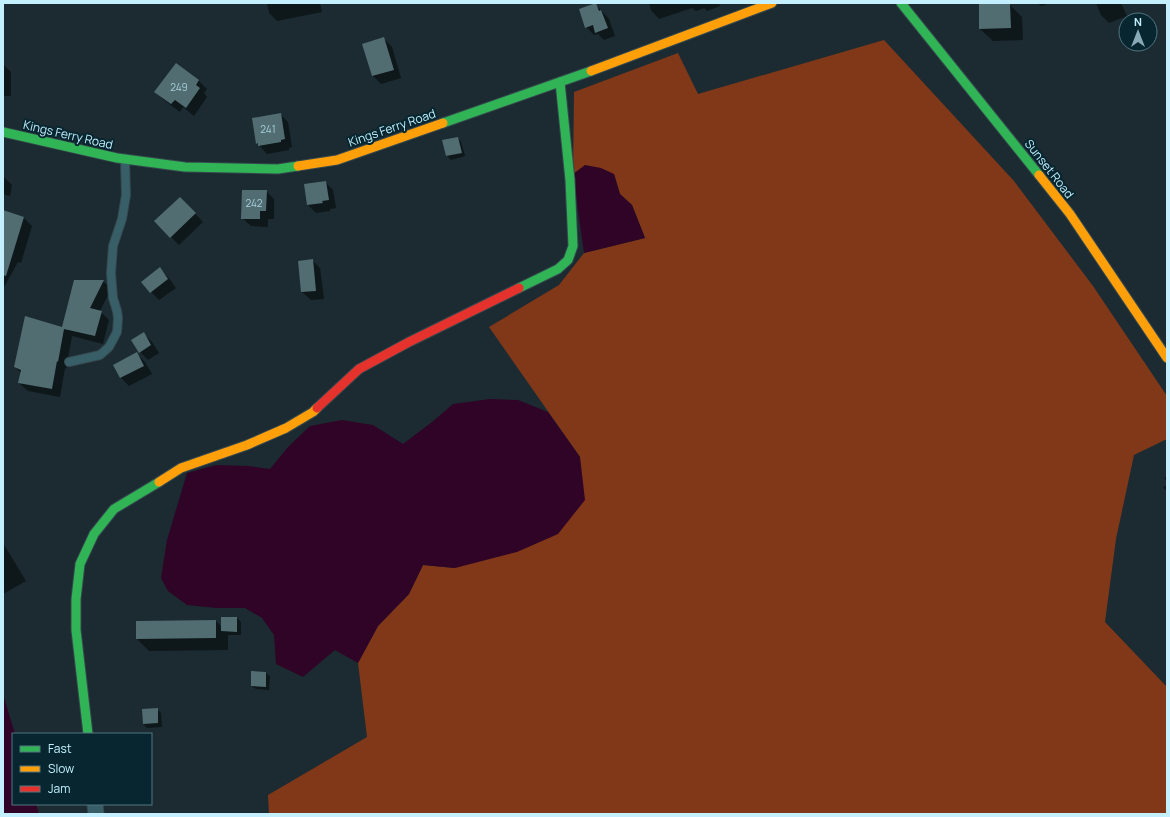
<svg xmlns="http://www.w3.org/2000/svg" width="1170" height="817" viewBox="0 0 1170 817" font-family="Manrope,sans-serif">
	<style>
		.forest { fill: #803819 }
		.water { fill: #300426 }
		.shadow { fill: #0007 }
		.building { fill: #516d71 }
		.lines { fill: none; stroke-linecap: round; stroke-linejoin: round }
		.lane-casing { stroke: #35484e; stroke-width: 10 }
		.street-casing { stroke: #35484e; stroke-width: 17 }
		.fast-casing { stroke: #35484e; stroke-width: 11 }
		.slow-casing { stroke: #35484e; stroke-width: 11 }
		.jam-casing { stroke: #35484e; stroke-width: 11 }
		.lane { stroke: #385e68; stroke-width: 8 }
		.street { stroke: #385e68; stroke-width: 15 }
		.fast { stroke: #30b455; stroke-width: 9 }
		.slow { stroke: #ff9f0a; stroke-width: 9 }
		.jam { stroke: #e5322d; stroke-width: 9 }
		.labels { text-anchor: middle; stroke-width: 4; stroke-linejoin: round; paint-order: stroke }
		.number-label { font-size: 10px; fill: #a6cedb }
		.street-label { font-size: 12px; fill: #c3effe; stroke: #072630 }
	</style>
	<rect width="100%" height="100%" fill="#1b2b31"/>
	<!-- forest -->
	<path class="forest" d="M884,40L1014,181L1093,286L1167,396V439L1134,455L1116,539L1105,622L1167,687V814H269L268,795L367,737L358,663L378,626L409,594L423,565L455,568L580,457L489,327L559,285L584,253L645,238L632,205L620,194L614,174H573L574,92L678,53L698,94Z"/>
	<!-- water -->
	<g class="water">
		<path d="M585,165L601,168L614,174L620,194L632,205L645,238L584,253L573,174Z"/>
		<path d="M490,399L518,400L548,412L580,457L585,500L558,534L517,552L455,568L423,565L409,594L378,626L358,663L335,650L303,677L276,664L274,635L262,618L245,608H216L187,605L168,591L161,578L167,540L187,473L216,465L248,466L270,469L288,447L310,426L342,420L373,425L403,444L432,422L453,404Z"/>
		<path d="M3,694L15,734H13V804H36L39,814H3Z"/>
	</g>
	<!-- shadow -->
	<g class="shadow">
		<path d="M267,3H320L322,12L277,21L269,13Z"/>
		<path d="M649,3H719L720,6L707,11L704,8L696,11L692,8L659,19L651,10Z"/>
		<path d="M1037,3H1051L1041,6Z"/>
		<path d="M1096,3H1121L1127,16L1109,23L1101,15Z"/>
		<path d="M596,5L609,19L615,36L604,40L598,34L594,35L586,27Z"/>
		<path d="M1010,5L1022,17L1023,40L993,41L980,29Z"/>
		<path d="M384,39L392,47L401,78L381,84L373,76Z"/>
		<path d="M3,64L11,72V96H3Z"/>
		<path d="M176,64L199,81L207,89L204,93L207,97L194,116L183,107L180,112L164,100L156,92Z"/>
		<path d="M280,114L288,122L292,147L289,148V150L267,154L257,143Z"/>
		<path d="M458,138L461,142L465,156L451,160L447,156L444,141Z"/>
		<path d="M3,176L12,185L10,196L3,194Z"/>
		<path d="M325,182L333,190L336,208L330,209V211L316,213L308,205Z"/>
		<path d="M266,191L274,199V219H268V227L251,226L242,218Z"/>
		<path d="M180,198L203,222L179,245L171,237Z"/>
		<path d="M24,218L32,226L21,263L18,262L3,289V237Z"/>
		<path d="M312,260L320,268L324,299L311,300L302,292Z"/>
		<path d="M160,269L168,277L176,288L159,300L151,292Z"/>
		<path d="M103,281L111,289L100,311L109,320L103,344L72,336L66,369L65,368L60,397L28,391L19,383L21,373L15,367L63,329Z"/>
		<path d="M144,334L152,342L159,353L148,360L140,352Z"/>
		<path d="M137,354L145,362L152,374L129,386L121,378L114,366Z"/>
		<path d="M1167,476V482L1164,478Z"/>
		<path d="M1167,485V492L1163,487Z"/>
		<path d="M3,543L26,581L3,594Z"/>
		<path d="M237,618L241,622V635H228V650L149,651L137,639L216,621L222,627Z"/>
		<path d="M252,672L266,673L270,676L269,690L256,689L252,686Z"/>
		<path d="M157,709L161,713L162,727L147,728L143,724Z"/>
	</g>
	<!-- building -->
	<g class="building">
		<path d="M596,3L599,11L601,10L608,28L595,33L593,25L585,28L579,9Z"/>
		<path d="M979,4H1010L1011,28L979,29Z"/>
		<path d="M384,37L394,70L372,76L362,44Z"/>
		<path d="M176,63L199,80L196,85L200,88L186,108L175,100L171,104L154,92Z"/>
		<path d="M281,113L285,139L281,140V142L258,146V143L256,144L252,118Z"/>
		<path d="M458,137L462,153L446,156L442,140Z"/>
		<path d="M326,181L329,200L322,201L323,203L307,205L304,184Z"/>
		<path d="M242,190H267L266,211H260V219H241Z"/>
		<path d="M180,197L196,213L170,238L154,221Z"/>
		<path d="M3,210L24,217L6,276L3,275Z"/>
		<path d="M313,259L316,291L301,292L298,261Z"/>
		<path d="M160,267L168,279L150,293L141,282Z"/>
		<path d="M74,280H104L90,308L102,311L95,336L64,329L58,362L57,361L52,389L18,383L21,370L14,367L25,316L62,327Z"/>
		<path d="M144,332L151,345L139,353L131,340Z"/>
		<path d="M137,352L144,366L120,378L113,365Z"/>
		<path d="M221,617H237V632L221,631Z"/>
		<path d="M216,620V638L136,639V621Z"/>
		<path d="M251,671L266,672V687L251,686Z"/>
		<path d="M158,708V723L143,724L142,709Z"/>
	</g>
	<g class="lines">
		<defs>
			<path id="lane" d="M69,362L100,355L109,347L117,332L118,318L117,311L113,298L111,273L113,246L122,219L126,195L125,160"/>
			<path id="street" d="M95,804L96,814"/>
			<g id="fast">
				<path d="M901,3L1039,175"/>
				<path d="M443,123L591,71"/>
				<path d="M3,132L117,158L185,167L278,169L298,166"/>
				<path d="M519,288L558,269L568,260L573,246L570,180L560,82"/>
				<path d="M88,734L76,630V599L80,564L94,534L114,509L159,482"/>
			</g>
			<g id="slow">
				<path d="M591,71L772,3"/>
				<path d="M298,166L337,160L443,123"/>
				<path d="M1039,175L1070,214L1167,358"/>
				<path d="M159,482L181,468L247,445L286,428L313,412L317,408"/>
			</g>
			<path id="jam" d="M317,408L359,369L409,342L519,288"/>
		</defs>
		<!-- lane casing -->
		<use href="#lane" class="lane-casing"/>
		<!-- street casing -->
		<use href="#street" class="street-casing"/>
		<!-- fast casing -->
		<use href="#fast" class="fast-casing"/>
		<!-- slow casing -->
		<use href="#slow" class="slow-casing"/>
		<!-- jam casing -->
		<use href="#jam" class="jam-casing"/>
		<!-- lane -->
		<use href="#lane" class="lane"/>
		<!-- street -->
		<use href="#street" class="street"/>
		<!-- fast -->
		<use href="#fast" class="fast"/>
		<!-- slow -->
		<use href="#slow" class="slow"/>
		<!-- jam -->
		<use href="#jam" class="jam"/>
	</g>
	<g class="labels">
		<!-- number labels -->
		<g class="number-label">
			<text x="179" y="91">249</text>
			<text x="268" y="133">241</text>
			<text x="254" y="207">242</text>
		</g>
		<!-- street labels -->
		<g class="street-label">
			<text transform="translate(392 128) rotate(-19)" y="4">Kings Ferry Road</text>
			<text transform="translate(68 135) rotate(13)" y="4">Kings Ferry Road</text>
			<text transform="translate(1049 169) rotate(52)" y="4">Sunset Road</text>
		</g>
	</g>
	<!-- border -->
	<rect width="1170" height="817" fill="none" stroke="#c3effe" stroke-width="8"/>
	<!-- legend -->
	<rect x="12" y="733" width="140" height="72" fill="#072630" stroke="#527682"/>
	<rect x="20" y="746" width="20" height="6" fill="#30b455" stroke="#527682"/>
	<text x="48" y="753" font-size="12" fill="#c3effe">Fast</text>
	<rect x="20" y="766" width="20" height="6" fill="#ff9f0a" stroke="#527682"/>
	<text x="48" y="773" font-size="12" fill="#c3effe">Slow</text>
	<rect x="20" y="786" width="20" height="6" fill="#e5322d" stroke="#527682"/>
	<text x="48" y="793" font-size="12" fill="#c3effe">Jam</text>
	<!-- north arrow -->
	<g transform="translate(1138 32)"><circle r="19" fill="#072630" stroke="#527682"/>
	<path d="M0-3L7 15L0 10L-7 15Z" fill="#88aab6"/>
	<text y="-6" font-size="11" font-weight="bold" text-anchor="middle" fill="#c3effe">N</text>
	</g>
</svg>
